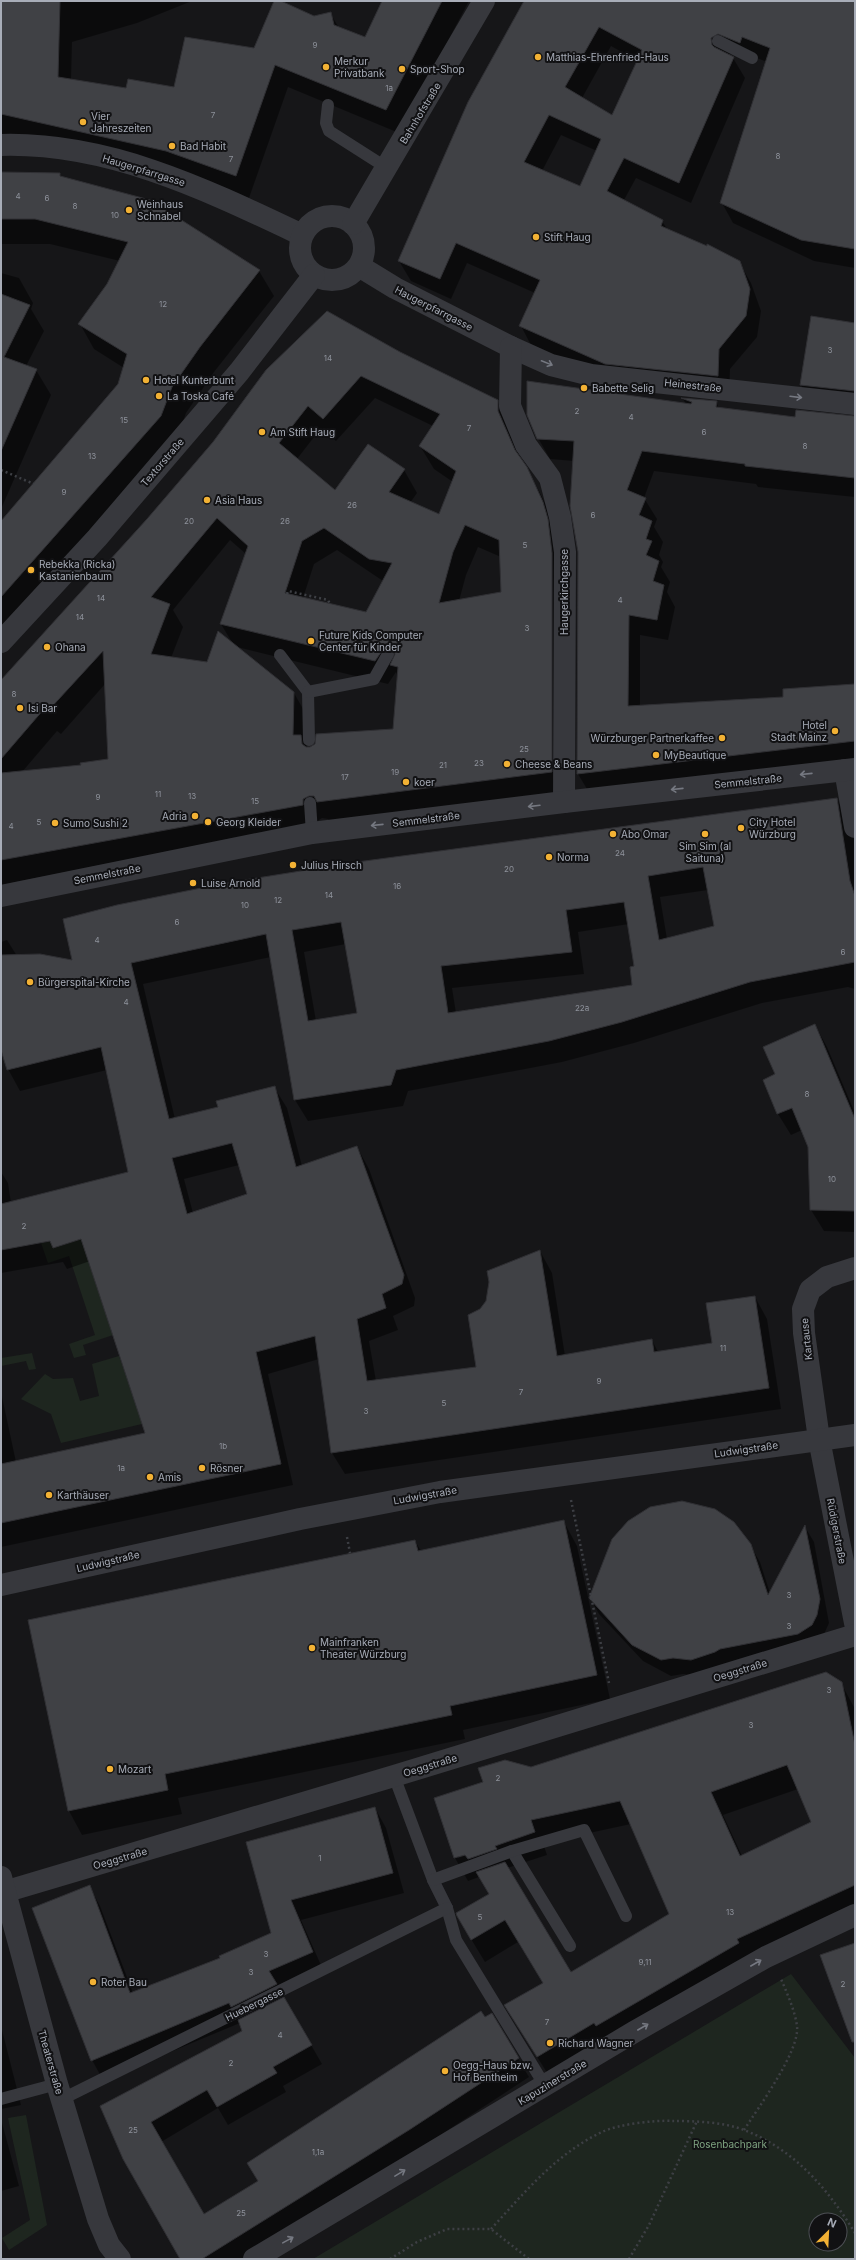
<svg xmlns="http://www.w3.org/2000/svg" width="856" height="2260" viewBox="0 0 856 2260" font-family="Inter,sans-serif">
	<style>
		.green { fill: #1e261f; fill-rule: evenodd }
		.shadow { fill: #0007; fill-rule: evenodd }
		.building { fill: #404145; stroke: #303034; fill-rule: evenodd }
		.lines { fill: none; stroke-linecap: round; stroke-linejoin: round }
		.path { stroke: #3d3f44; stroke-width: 2.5; stroke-dasharray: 2 3; stroke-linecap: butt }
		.service { stroke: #37383d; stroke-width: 12 }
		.minor { stroke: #37383d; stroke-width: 22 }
		.tertiary { stroke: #37383d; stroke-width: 22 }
		.oneway { stroke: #757881 }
		.poi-dot { fill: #f2b134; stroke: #111113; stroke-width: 1.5 }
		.labels { text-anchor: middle; stroke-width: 4; stroke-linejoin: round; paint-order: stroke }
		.number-label { font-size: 8px; fill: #8e929b }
		.poi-label { font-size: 10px; fill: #a8adb8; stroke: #111113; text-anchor: start }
		.street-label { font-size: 10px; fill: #a8adb8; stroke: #111113 }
		.park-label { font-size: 10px; fill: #7fa381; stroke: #111113 }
	</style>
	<rect width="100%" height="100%" fill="#161618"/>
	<!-- green -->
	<g class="green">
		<path d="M81,1239L113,1335L83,1345L86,1355L74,1358L69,1344L95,1335L69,1256L48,1263L41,1243L50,1241L54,1248Z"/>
		<path d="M32,1353L36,1369L29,1370L26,1361L1,1366V1358Z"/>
		<path d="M119,1356L133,1394L176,1416L61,1443L51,1414L21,1399L45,1374L53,1379L73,1378L80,1401L99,1396L92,1364Z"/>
		<path d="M791,1974L855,2058V2259H313ZM816,2220H840V2244H816Z"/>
		<path d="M26,2115L47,2225L9,2250L2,2238L30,2220L8,2118Z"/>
	</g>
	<!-- shadow -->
	<g class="shadow">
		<path d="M1,1H192L137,23L72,42L71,80L127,89L175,88L254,49L275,1L314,17L330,13L339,28L366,39L383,1H469L399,133L288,87L249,198L179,174L1,142Z"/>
		<path d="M525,1H855V268L814,261L733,223L722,203L767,62L754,57L730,54L728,55L733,58L745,78L691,203L636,178L624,200L662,221L667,229L739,262L751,283L761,311L757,337L730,369L729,396L617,384L532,347L521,326L535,293L467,263L451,299L411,281L399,261ZM611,46L638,61L613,116L582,98ZM561,135L597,151L581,188L542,171Z"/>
		<path d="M1,173L60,174L62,178L150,201L259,271L274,296L214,372L186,413L176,442L1,640V523L119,385L124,368L94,349L80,324L108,284L120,261L50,244H1Z"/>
		<path d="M1,273L19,278L33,303L31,309L44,331L26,366L36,370L51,395L1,509Z"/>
		<path d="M812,317L855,324V411L812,406L801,385Z"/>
		<path d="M399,353L497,401L510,424L511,434L523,464L539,491L556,526L564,795L331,825L328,819L322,818L316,822L1,885V682L148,520L214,443ZM375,398L433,426L420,446L434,469L453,482L440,515L410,503L417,493L404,470L368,446L335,492L297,459L321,428L336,441ZM230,540L246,554L221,624L233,644L208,664L171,658L183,627L173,610ZM478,547L501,557L502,593L459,601L466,575ZM337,550L383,581L367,613L303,598L314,564ZM237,647L388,684L396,672L398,676L393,730L308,748L306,744L307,716L294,693ZM105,684L109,759L82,766L22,772L57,731L61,734Z"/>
		<path d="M683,399L716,402L719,408L795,418L855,416V497L758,487L756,484L654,471L644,498L657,519L654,527L663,542L659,555L663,562L661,567L670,582L667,592L675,607L668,640L640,635V706L784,698L855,685V763L590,794L578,774V552L574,461L550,459L538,438L686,404Z"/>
		<path d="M837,799L849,820L855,840V989L848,987L762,1003L634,1043L562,1062L408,1091L403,1106L308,1121L295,1100L271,957L143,984L175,1119L219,1108L274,1087L287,1108L302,1166L357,1147L369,1169L415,1298L414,1306L393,1316L398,1330L369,1341L376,1381L477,1368L481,1310L540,1251L552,1273L565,1356L652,1340L658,1352L714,1344L755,1297L767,1319L781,1409L345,1474L332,1453L319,1359L268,1374L293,1485L1,1547V1392L16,1462L147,1434L90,1261L67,1269L63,1262L1,1273V1172L8,1183L11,1203L130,1172L107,1070L20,1091L8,1069L1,1050V942L7,940L17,956L74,961ZM708,890L715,926L667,939L660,897ZM629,924L635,967L633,986L456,1013L452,988L584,974L578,932ZM346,944L359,1014L316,1021L304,952ZM239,1165L248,1195L193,1213L184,1179Z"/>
		<path d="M815,1025L827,1047L855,1113V1232L824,1231L811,1210L809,1147L802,1130L791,1135L778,1114L764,1080L777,1075Z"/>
		<path d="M564,1522L577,1546L610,1699L463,1730L465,1739L178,1798L182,1814L82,1835L69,1811L415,1541L421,1551Z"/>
		<path d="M805,1527L814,1542L829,1623L821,1641L700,1676L683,1674L671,1676L643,1661L599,1614L590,1598L750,1545L760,1562L770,1593Z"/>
		<path d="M841,1683L855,1709V1913L551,2079L519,2028L543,1983L518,1942L485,1962L471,1939L490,1895L479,1877L468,1881L455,1858L436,1799L531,1768ZM798,1789L812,1822L742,1856L723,1815ZM631,1824L671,1914L571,1973L507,1868L547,1855L543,1843ZM470,1852V1854L458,1858V1856Z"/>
		<path d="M375,1808L386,1828L404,1893L301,1920L324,1972L280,1991L322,2064L283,2086L286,2092L228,2125L218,2108L161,2142L204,2215L258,2181L491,2014L529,2077L419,2149L243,2259H182L101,2107L244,2031L240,2023L103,2080L92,2060L89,1886L100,1906L133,1993L222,1959L272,1933L247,1843Z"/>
		<path d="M1,2026L21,2105L1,2109Z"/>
		<path d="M1,2119L19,2186L1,2191Z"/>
	</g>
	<!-- building -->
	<g class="building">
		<path d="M1,1H60L58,77L126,88L128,79L174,87L185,37L254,48L274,1H281L314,16L331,12L334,25L365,37L382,1H442L386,110L275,65L236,176L166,151L1,114Z"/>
		<path d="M524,1H855V249L801,240L720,203L770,48L742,37L740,43L718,34L711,38L712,45L714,47L734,57L679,183L624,158L607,191L663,220L661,226L707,246V244L740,261L750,289L746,316L719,349L718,376L605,364L519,326L540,280L456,243L440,279L398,261L468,102ZM599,27L642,50L612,115L565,87ZM549,115L601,139L580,186L524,162Z"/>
		<path d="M1,172L60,173V176L150,200L260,270L200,347L172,387L161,416L1,597V521L118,384L127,354L78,324L107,284L128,242L35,219H1Z"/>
		<path d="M1,294L30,305L4,357L37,369L1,451Z"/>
		<path d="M327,311L400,352L498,400V411L515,450L527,467L543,502L548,519L552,553V772L317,802L314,796H309L303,799V805L1,860V773L81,765L80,763L108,759L103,651L47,712L44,709L1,759V680L147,519L213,442L266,370ZM361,376L440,414L419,446L456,471L439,514L389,492L405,469L368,444L335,490L279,443L308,406L323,419ZM217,518L248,546L220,624L375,661L384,648H392L395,654L390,665L398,667L393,729L316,734L315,744L310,747H306L302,744L301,735H293L294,692L218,631L207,662L151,654L170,604L151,597ZM465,525L499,540L501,592L439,603L453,552ZM324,528L369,559L392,563L366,612L285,593L302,541Z"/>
		<path d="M811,316L855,323V391L800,385Z"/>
		<path d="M527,381L691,404L692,402L681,398L717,401L716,407L795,417L796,410L855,416V478L745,466V464L642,451L627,490L646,498L639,515L652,521L646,539L652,541L646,555L659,561L653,581L664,585L657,620L629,615L628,706L783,697V689L855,684V741L577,774L578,552L570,506L574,441L537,439L527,415Z"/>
		<path d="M837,798L850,881L855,896V962L750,982L622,1022L549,1041L396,1070L391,1085L294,1100L266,934L131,963L169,1119L218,1107L216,1101L275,1086L296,1167L357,1146L404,1275L402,1284L382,1294L386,1308L357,1319L367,1381L476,1367L468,1315L480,1309L486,1301L489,1282L487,1271L540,1250L557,1356L652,1339L654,1352L712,1343L706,1303L755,1296L769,1388L331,1453L315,1336L256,1352L281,1464L1,1523V1464L145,1433L81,1239L53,1248L50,1241L1,1250V1204L128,1172L101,1047L7,1070L1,1050V955L40,954L72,960L63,919L117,905L226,883L357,862ZM703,867L714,926L659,940L648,876ZM624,902L634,966L630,967L632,985L448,1013L441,966L572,952L566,910ZM341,922L357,1013L308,1021L292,930ZM232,1143L247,1194L187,1214L172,1158Z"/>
		<path d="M815,1024L855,1119V1211L810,1210L808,1147L792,1108L777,1114L763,1080L775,1074L763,1047Z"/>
		<path d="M682,1501L715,1509L734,1522L751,1544L768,1595L805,1525L820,1599L817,1615L812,1625L798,1634L720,1649L715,1652L691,1660L673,1658L661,1660L632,1645L589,1598L612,1539L628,1521L650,1507Z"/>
		<path d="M564,1520L597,1675L450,1706L452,1715L165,1774L168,1790L68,1811L28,1620L415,1540L418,1551Z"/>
		<path d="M826,1672L842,1682L855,1745V1885L737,1939L739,1943L596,2026L594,2023L537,2057L504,2005L543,1983L505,1920L471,1940L457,1916L456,1913L489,1894L476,1872L505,1862L571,1972L669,1914L620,1801L531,1820L535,1832L495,1846L497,1849L468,1859L465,1855L454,1858L434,1798L483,1782L478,1768L505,1760L531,1767ZM787,1765L811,1822L740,1856L711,1792Z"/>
		<path d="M375,1807L393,1873L291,1900L313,1952L269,1971L277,1984L231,2007L229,2003L91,2061L32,1908L90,1885L130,1993L220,1958L219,1956L271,1933L246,1842Z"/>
		<path d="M855,1943V2042H852L820,1955Z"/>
		<path d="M284,1997L312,2045L273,2067L277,2073L217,2107L207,2090L151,2122L204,2214L258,2181L247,2163L481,2011L485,2017L492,2013L519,2058L409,2130L202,2259H180L123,2159L100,2106L242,2031L238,2020Z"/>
	</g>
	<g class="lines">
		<!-- path -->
		<g class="path">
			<path d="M1,470L34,484"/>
			<path d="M287,594L288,591L328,600L330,604"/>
			<path d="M571,1500L609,1683"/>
			<path d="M347,1537L350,1553"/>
			<path d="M744,2130C758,2108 800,2051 797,2026C795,2011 787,1993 781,1979"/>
			<path d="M491,2229C524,2193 557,2153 602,2132C619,2124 654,2120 673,2121C694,2121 724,2122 744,2130C794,2149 828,2189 855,2233"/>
			<path d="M390,2259L417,2242L447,2229H491L529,2259"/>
			<path d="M629,2259L649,2225L697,2121"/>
		</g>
		<!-- service -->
		<g class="service">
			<path d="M718,41L752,58"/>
			<path d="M328,105L326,123L329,131L387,168"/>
			<path d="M280,655L308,692L309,740"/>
			<path d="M308,692L374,679L388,654"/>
			<path d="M310,803L312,833"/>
			<path d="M394,1776L433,1880L447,1908L456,1940L545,2086"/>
			<path d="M512,1851L570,1946"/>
			<path d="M433,1880L512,1851L584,1830L626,1916"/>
			<path d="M1,2099L57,2084"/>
			<path d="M62,2099L447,1908"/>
		</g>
		<!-- minor -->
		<g class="minor">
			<path d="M1,145C109,142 207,190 302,235"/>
			<path d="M359,266L395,288L511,347L551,365L591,375L855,404"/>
			<path d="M511,347L510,406L526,445L550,478L560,517L565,552L564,802"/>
			<path d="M845,770L855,827"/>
			<path d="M1,896L312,833L564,802L855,769"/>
			<path d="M855,1268L827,1277L810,1290L803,1309L804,1333L819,1439L855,1623"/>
			<path d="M4,1892L394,1776L855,1635"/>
			<path d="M254,2259L634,2032L766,1957L855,1915"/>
		</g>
		<!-- tertiary -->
		<g class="tertiary">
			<circle cx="332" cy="248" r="32"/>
			<path d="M353,224L484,1"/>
			<path d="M1,642L97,538L239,372L314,275"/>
			<path d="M1,1585L300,1519L440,1492L855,1435"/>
			<path d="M1,1877L57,2084L98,2219L109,2245L120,2259"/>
		</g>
	</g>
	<!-- one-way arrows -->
	<defs><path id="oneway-shaft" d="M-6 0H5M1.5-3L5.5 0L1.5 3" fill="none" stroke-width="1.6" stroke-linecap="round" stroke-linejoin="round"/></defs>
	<g class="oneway">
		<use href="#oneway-shaft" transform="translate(547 363) rotate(22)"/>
		<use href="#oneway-shaft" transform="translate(796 397) rotate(7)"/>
		<use href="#oneway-shaft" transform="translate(806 774) rotate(174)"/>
		<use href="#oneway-shaft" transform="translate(677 789) rotate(174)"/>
		<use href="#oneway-shaft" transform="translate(534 806) rotate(173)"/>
		<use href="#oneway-shaft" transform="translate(377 825) rotate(174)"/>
		<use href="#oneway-shaft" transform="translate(756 1963) rotate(-30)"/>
		<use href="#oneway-shaft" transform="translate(643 2027) rotate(-30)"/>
		<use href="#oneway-shaft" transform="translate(400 2173) rotate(-31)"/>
		<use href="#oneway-shaft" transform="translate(288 2240) rotate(-29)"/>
	</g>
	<!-- markers -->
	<g class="poi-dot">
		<circle cx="538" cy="57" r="4"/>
		<circle cx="326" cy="67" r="4"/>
		<circle cx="402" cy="69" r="4"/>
		<circle cx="83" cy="122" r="4"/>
		<circle cx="172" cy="146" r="4"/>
		<circle cx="129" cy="210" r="4"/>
		<circle cx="536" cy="237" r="4"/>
		<circle cx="146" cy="380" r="4"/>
		<circle cx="584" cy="388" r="4"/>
		<circle cx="159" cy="396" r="4"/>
		<circle cx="262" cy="432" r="4"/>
		<circle cx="207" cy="500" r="4"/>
		<circle cx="31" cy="570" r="4"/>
		<circle cx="311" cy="641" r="4"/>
		<circle cx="47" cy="647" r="4"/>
		<circle cx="20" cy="708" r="4"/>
		<circle cx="835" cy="731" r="4"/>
		<circle cx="722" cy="738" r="4"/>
		<circle cx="656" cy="755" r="4"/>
		<circle cx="507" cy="764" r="4"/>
		<circle cx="406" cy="782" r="4"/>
		<circle cx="195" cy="816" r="4"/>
		<circle cx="208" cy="822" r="4"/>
		<circle cx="55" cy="823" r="4"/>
		<circle cx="741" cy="828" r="4"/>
		<circle cx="613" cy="834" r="4"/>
		<circle cx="705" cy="834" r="4"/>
		<circle cx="549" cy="857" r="4"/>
		<circle cx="293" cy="865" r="4"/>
		<circle cx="193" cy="883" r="4"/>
		<circle cx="30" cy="982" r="4"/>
		<circle cx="202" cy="1468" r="4"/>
		<circle cx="150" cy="1477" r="4"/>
		<circle cx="49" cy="1495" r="4"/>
		<circle cx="312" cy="1648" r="4"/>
		<circle cx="110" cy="1769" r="4"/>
		<circle cx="93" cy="1982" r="4"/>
		<circle cx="550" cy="2043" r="4"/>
		<circle cx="445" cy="2071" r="4"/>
	</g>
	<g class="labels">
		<!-- number labels -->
		<g class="number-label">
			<text x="315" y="48">9</text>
			<text x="389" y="91">1a</text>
			<text x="213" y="118">7</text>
			<text x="778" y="159">8</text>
			<text x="231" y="162">7</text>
			<text x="18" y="199">4</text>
			<text x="47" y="201">6</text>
			<text x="75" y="209">8</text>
			<text x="115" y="218">10</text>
			<text x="163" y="307">12</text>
			<text x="830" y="353">3</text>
			<text x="328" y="361">14</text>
			<text x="577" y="414">2</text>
			<text x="631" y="420">4</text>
			<text x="124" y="423">15</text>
			<text x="469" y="431">7</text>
			<text x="704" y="435">6</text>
			<text x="805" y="449">8</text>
			<text x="92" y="459">13</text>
			<text x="64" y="495">9</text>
			<text x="352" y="508">26</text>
			<text x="593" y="518">6</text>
			<text x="189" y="524">20</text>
			<text x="285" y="524">26</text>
			<text x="525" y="548">5</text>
			<text x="101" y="601">14</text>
			<text x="620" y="603">4</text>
			<text x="80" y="620">14</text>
			<text x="527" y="631">3</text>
			<text x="14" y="697">8</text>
			<text x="524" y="752">25</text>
			<text x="479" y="766">23</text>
			<text x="443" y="768">21</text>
			<text x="395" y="775">19</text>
			<text x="345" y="780">17</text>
			<text x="158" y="797">11</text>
			<text x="192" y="799">13</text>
			<text x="98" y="800">9</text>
			<text x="255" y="804">15</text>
			<text x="39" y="825">5</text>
			<text x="11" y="829">4</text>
			<text x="620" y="856">24</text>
			<text x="509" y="872">20</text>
			<text x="397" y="889">16</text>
			<text x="329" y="898">14</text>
			<text x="278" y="903">12</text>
			<text x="245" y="908">10</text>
			<text x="177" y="925">6</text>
			<text x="97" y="943">4</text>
			<text x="843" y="955">6</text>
			<text x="126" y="1005">4</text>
			<text x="582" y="1011">22a</text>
			<text x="807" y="1097">8</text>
			<text x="832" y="1182">10</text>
			<text x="24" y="1229">2</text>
			<text x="723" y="1351">11</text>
			<text x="599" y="1384">9</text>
			<text x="521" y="1395">7</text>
			<text x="444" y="1406">5</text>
			<text x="366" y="1414">3</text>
			<text x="223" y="1449">1b</text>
			<text x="121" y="1471">1a</text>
			<text x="789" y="1598">3</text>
			<text x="789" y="1629">3</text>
			<text x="829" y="1693">3</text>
			<text x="751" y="1728">3</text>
			<text x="498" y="1781">2</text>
			<text x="320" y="1861">1</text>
			<text x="730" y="1915">13</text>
			<text x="480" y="1920">5</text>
			<text x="266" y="1957">3</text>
			<text x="645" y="1965">9,11</text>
			<text x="251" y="1975">3</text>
			<text x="843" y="1987">2</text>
			<text x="547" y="2025">7</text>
			<text x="280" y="2038">4</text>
			<text x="231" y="2066">2</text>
			<text x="133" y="2133">25</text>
			<text x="318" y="2155">1,1a</text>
			<text x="241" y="2216">25</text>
		</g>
		<!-- poi labels -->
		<g class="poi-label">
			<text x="546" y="61">Matthias-Ehrenfried-Haus</text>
			<text x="334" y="65">Merkur<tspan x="334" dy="12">Privatbank</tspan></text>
			<text x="410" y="73">Sport-Shop</text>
			<text x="91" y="120">Vier<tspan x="91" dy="12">Jahreszeiten</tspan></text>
			<text x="180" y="150">Bad Habit</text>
			<text x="137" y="208">Weinhaus<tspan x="137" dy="12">Schnabel</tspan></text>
			<text x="544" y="241">Stift Haug</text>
			<text x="154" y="384">Hotel Kunterbunt</text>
			<text x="592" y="392">Babette Selig</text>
			<text x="167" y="400">La Toska Café</text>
			<text x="270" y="436">Am Stift Haug</text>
			<text x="215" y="504">Asia Haus</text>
			<text x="39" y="568">Rebekka (Ricka)<tspan x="39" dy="12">Kastanienbaum</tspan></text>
			<text x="319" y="639">Future Kids Computer<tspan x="319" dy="12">Center für Kinder</tspan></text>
			<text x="55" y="651">Ohana</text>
			<text x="28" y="712">Isi Bar</text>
			<text x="827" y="729" text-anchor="end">Hotel<tspan x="827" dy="12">Stadt Mainz</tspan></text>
			<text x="714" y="742" text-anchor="end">Würzburger Partnerkaffee</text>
			<text x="664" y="759">MyBeautique</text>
			<text x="515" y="768">Cheese &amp; Beans</text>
			<text x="414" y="786">koer</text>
			<text x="187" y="820" text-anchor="end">Adria</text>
			<text x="216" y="826">Georg Kleider</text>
			<text x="749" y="826">City Hotel<tspan x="749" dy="12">Würzburg</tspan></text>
			<text x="63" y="827">Sumo Sushi 2</text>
			<text x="621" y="838">Abo Omar</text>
			<text x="705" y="850" text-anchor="middle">Sim Sim (al<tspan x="705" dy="12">Saituna)</tspan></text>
			<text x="557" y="861">Norma</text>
			<text x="301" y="869">Julius Hirsch</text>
			<text x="201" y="887">Luise Arnold</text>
			<text x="38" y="986">Bürgerspital-Kirche</text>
			<text x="210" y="1472">Rösner</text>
			<text x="158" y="1481">Amis</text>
			<text x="57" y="1499">Karthäuser</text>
			<text x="320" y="1646">Mainfranken<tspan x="320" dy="12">Theater Würzburg</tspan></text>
			<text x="118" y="1773">Mozart</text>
			<text x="101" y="1986">Roter Bau</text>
			<text x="558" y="2047">Richard Wagner</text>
			<text x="453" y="2069">Oegg-Haus bzw.<tspan x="453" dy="12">Hof Bentheim</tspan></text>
		</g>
		<!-- street labels -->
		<g class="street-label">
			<text transform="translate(420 113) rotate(-59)" y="4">Bahnhofstraße</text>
			<text transform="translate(144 170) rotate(17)" y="4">Haugerpfarrgasse</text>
			<text transform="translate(434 308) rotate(27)" y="4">Haugerpfarrgasse</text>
			<text transform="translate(693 385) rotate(6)" y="4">Heinestraße</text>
			<text transform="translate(162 462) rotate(-49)" y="4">Textorstraße</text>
			<text transform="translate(564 592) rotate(-90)" y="4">Haugerkirchgasse</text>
			<text transform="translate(748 781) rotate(-6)" y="4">Semmelstraße</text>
			<text transform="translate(426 819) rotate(-7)" y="4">Semmelstraße</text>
			<text transform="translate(107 874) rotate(-11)" y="4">Semmelstraße</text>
			<text transform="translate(806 1339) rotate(-96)" y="4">Kartause</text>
			<text transform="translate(746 1449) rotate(-8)" y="4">Ludwigstraße</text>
			<text transform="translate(425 1495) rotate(-10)" y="4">Ludwigstraße</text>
			<text transform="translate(837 1531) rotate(79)" y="4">Rüdigerstraße</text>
			<text transform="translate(108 1561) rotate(-13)" y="4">Ludwigstraße</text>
			<text transform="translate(740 1670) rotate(-17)" y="4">Oeggstraße</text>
			<text transform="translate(430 1765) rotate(-17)" y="4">Oeggstraße</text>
			<text transform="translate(120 1858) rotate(-16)" y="4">Oeggstraße</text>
			<text transform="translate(254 2004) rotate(-26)" y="4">Huebergasse</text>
			<text transform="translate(51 2062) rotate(74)" y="4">Theaterstraße</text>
			<text transform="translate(552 2082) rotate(-31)" y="4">Kapuzinerstraße</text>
		</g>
		<!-- park labels -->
		<g class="park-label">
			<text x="730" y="2148">Rosenbachpark</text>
		</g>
	</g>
	<!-- border -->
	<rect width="856" height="2260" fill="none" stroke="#a8adb8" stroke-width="4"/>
	<!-- north arrow -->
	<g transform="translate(828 2232) rotate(24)"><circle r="19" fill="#111113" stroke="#4d4f55"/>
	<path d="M0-3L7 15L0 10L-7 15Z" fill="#f2b134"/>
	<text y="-6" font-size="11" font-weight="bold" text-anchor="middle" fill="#a8adb8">N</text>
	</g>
</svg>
